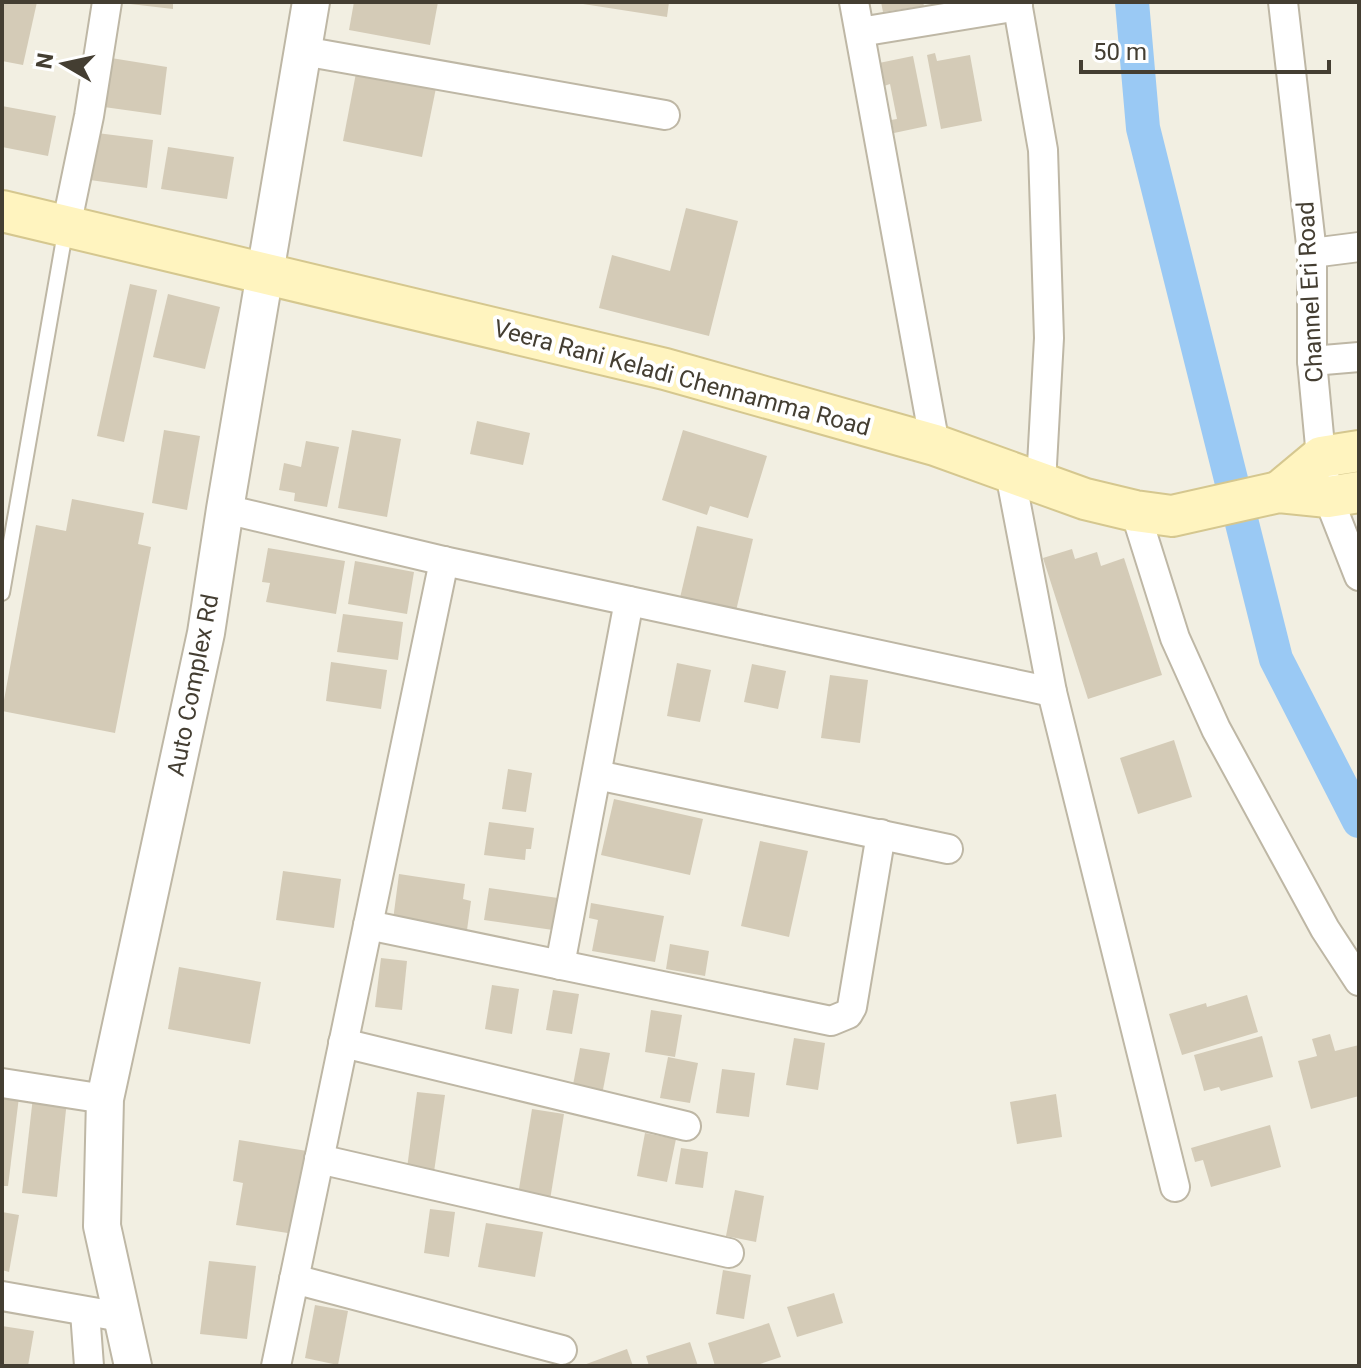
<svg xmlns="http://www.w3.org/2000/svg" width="1361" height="1368" viewBox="0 0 1361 1368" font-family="Roboto,sans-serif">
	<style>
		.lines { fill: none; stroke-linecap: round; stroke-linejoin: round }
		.canal { stroke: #9ac9f4; stroke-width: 34 }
		.building { fill: #d4cbb7 }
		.service-casing { stroke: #beb7a5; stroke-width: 18 }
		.minor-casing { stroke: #beb7a5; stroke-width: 32 }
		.tertiary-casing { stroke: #beb7a5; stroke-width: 40 }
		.secondary-casing { stroke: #d5c78f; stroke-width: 44 }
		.service { stroke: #fff; stroke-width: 14 }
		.minor { stroke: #fff; stroke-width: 28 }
		.tertiary { stroke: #fff; stroke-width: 36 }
		.secondary { stroke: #fff4bf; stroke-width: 40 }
		.labels { text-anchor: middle; stroke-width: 8; stroke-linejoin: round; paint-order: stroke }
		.street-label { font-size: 24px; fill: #443e32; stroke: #fff }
	</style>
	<rect width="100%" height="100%" fill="#f2efe2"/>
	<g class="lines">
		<!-- canal -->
		<path class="canal" d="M1132,2L1143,128L1276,659L1359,821"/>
	</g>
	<!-- building -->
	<g class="building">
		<path d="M2,2H37L23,65L2,61Z"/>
		<path d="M130,2H173V9L130,4Z"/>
		<path d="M354,2H438L430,45L349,30Z"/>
		<path d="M583,2H669L667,17L583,4Z"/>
		<path d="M881,2H923L924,6L883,12Z"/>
		<path d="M935,53L937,61L970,55L982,121L941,129L927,55Z"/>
		<path d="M913,56L927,126L894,133L891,120L897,119L890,84L884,86L879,63Z"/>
		<path d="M111,58L167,67L161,115L104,107Z"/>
		<path d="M357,68L437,83L422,157L343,141Z"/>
		<path d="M2,106L56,116L48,156L2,147Z"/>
		<path d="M97,133L153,140L147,188L90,180Z"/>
		<path d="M168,147L234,157L227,199L161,189Z"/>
		<path d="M686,208L738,221L709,336L599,308L612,255L670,271Z"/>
		<path d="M130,284L157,290L124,442L97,436Z"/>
		<path d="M168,294L220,307L205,369L153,357Z"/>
		<path d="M477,421L530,433L523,465L470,454Z"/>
		<path d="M164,430L200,436L187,510L152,503Z"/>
		<path d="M352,430L401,439L387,517L338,508Z"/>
		<path d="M683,430L767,456L748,518L710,506L707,515L662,500Z"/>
		<path d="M306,441L339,447L327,507L294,501L295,493L279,490L284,463L301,467Z"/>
		<path d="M72,499L144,513L138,544L151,547L115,733L2,711L36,525L66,531Z"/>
		<path d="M697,526L753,539L735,615L679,602Z"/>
		<path d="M268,548L345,561L336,614L266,602L270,583L262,582Z"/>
		<path d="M1072,549L1075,559L1097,552L1101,566L1124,558L1162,675L1088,699L1043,558Z"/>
		<path d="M355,561L414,572L407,614L348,604Z"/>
		<path d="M343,614L403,622L398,660L337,652Z"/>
		<path d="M331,662L387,670L381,709L326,701Z"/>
		<path d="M677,663L711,670L700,722L667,716Z"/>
		<path d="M752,664L786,671L778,709L744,702Z"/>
		<path d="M830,675L868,680L860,743L821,738Z"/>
		<path d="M1174,740L1192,797L1138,814L1120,758Z"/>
		<path d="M508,769L532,773L526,812L502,809Z"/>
		<path d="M614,799L703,819L690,875L601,855Z"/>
		<path d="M489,822L534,828L531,849H526L525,860L484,855Z"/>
		<path d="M760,841L808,851L789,937L741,926Z"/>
		<path d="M283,871L341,879L334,928L276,920Z"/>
		<path d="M399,874L465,884L463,899L471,901L467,930L393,920Z"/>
		<path d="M489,888L558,898L553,930L484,920Z"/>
		<path d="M591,903L664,916L655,962L592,951L598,920L589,918Z"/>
		<path d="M670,944L709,951L705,976L666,969Z"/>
		<path d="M381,958L407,961L402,1010L375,1007Z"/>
		<path d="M179,967L261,982L250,1044L168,1029Z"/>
		<path d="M492,985L519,989L512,1034L485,1029Z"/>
		<path d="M553,990L579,994L572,1034L546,1030Z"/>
		<path d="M1247,995L1258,1032L1182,1055L1169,1014L1206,1003L1207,1007Z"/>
		<path d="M651,1010L682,1015L675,1057L645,1052Z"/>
		<path d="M1330,1034L1335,1051L1359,1045V1096L1311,1109L1298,1061L1317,1056L1312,1039Z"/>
		<path d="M1262,1036L1273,1077L1221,1091L1219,1087L1204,1091L1194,1055Z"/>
		<path d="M794,1038L825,1043L818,1090L786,1085Z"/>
		<path d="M580,1048L610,1053L602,1095L572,1090Z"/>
		<path d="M668,1057L698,1063L690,1103L660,1098Z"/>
		<path d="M722,1069L755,1073L749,1117L716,1113Z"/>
		<path d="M417,1092L445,1095L433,1179L406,1176Z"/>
		<path d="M1056,1094L1062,1137L1017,1144L1010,1102Z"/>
		<path d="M2,1095L19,1097L8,1186H2Z"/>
		<path d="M33,1097L67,1100L57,1197L22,1193Z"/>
		<path d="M532,1109L564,1114L549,1206L517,1201Z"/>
		<path d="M1270,1125L1281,1167L1211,1187L1203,1160L1195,1162L1191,1148Z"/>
		<path d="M645,1133L676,1139L667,1182L637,1176Z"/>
		<path d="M239,1140L307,1151L294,1234L236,1225L243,1183L233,1181Z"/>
		<path d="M681,1148L708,1152L703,1188L675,1184Z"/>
		<path d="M735,1190L764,1196L756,1242L726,1236Z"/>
		<path d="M430,1209L455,1212L449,1257L424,1253Z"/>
		<path d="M2,1212L19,1215L9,1272L2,1270Z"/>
		<path d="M486,1223L543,1232L535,1277L478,1267Z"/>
		<path d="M209,1261L256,1266L247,1339L200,1334Z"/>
		<path d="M723,1270L751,1275L744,1319L716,1314Z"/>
		<path d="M834,1293L843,1323L797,1337L787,1307Z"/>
		<path d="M315,1305L348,1311L338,1365L305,1358Z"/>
		<path d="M769,1323L781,1357L754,1366H715L708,1343Z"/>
		<path d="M2,1326L34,1331L28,1366H2Z"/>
		<path d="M690,1342L698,1366H649L646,1356Z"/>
		<path d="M627,1349L633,1366H581Z"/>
	</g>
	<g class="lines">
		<defs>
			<path id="service" d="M2,593L66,227"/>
			<g id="minor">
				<path d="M854,2L935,445"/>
				<path d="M1017,2L1043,150L1049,338L1041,483"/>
				<path d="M1283,2L1312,253V361L1321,457L1328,497L1359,576"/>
				<path d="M860,32L1018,6"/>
				<path d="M303,51L665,115"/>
				<path d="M66,227L89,116L107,2"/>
				<path d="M1312,253L1359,247"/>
				<path d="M1312,361L1359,357"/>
				<path d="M1010,473L1052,692L1175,1187"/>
				<path d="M225,509L444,561L1052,692"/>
				<path d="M1135,511L1175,638L1216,729L1325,929L1359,981"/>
				<path d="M597,775L948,849"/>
				<path d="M368,925L831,1021L848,1014L852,1007L881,834"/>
				<path d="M560,965L629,601"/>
				<path d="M343,1043L686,1126"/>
				<path d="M2,1083L105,1099"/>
				<path d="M319,1159L729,1253"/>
				<path d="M294,1279L562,1350"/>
				<path d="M2,1296L121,1317"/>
				<path d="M85,1312L89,1366"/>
				<path d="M276,1366L444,561"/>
			</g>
			<path id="tertiary" d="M133,1366L102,1226L105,1099L206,633L225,509L311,2"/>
			<g id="secondary">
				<path d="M2,211L665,369L935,445L1085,499L1135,511L1172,516L1279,492L1328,497L1359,492"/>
				<path d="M1279,492L1321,457L1359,451"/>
			</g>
		</defs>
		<!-- service casing -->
		<use href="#service" class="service-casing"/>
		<!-- minor casing -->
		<use href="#minor" class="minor-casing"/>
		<!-- tertiary casing -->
		<use href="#tertiary" class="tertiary-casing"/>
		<!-- secondary casing -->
		<use href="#secondary" class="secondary-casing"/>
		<!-- service -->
		<use href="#service" class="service"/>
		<!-- minor -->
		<use href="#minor" class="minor"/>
		<!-- tertiary -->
		<use href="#tertiary" class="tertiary"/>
		<!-- secondary -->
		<use href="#secondary" class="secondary"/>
	</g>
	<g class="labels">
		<!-- street labels -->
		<g class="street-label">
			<text transform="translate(1310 292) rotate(-93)" y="8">Channel Eri Road</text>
			<text transform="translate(682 378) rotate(15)" y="8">Veera Rani Keladi Chennamma Road</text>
			<text transform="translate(193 685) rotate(-79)" y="8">Auto Complex Rd</text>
		</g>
	</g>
	<!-- border -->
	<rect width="1361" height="1368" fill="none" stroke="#443e32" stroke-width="8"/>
	<!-- north arrow -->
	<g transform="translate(64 64) rotate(279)" stroke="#ffffff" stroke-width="6" paint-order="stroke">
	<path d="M0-6L14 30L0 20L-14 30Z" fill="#443e32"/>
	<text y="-12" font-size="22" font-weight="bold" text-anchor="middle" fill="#443e32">N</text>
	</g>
	<!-- scale -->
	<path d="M1081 60v12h248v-12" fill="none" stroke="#443e32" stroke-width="4"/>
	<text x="1093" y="60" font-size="24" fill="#443e32" stroke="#ffffff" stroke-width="6" paint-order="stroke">50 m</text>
</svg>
